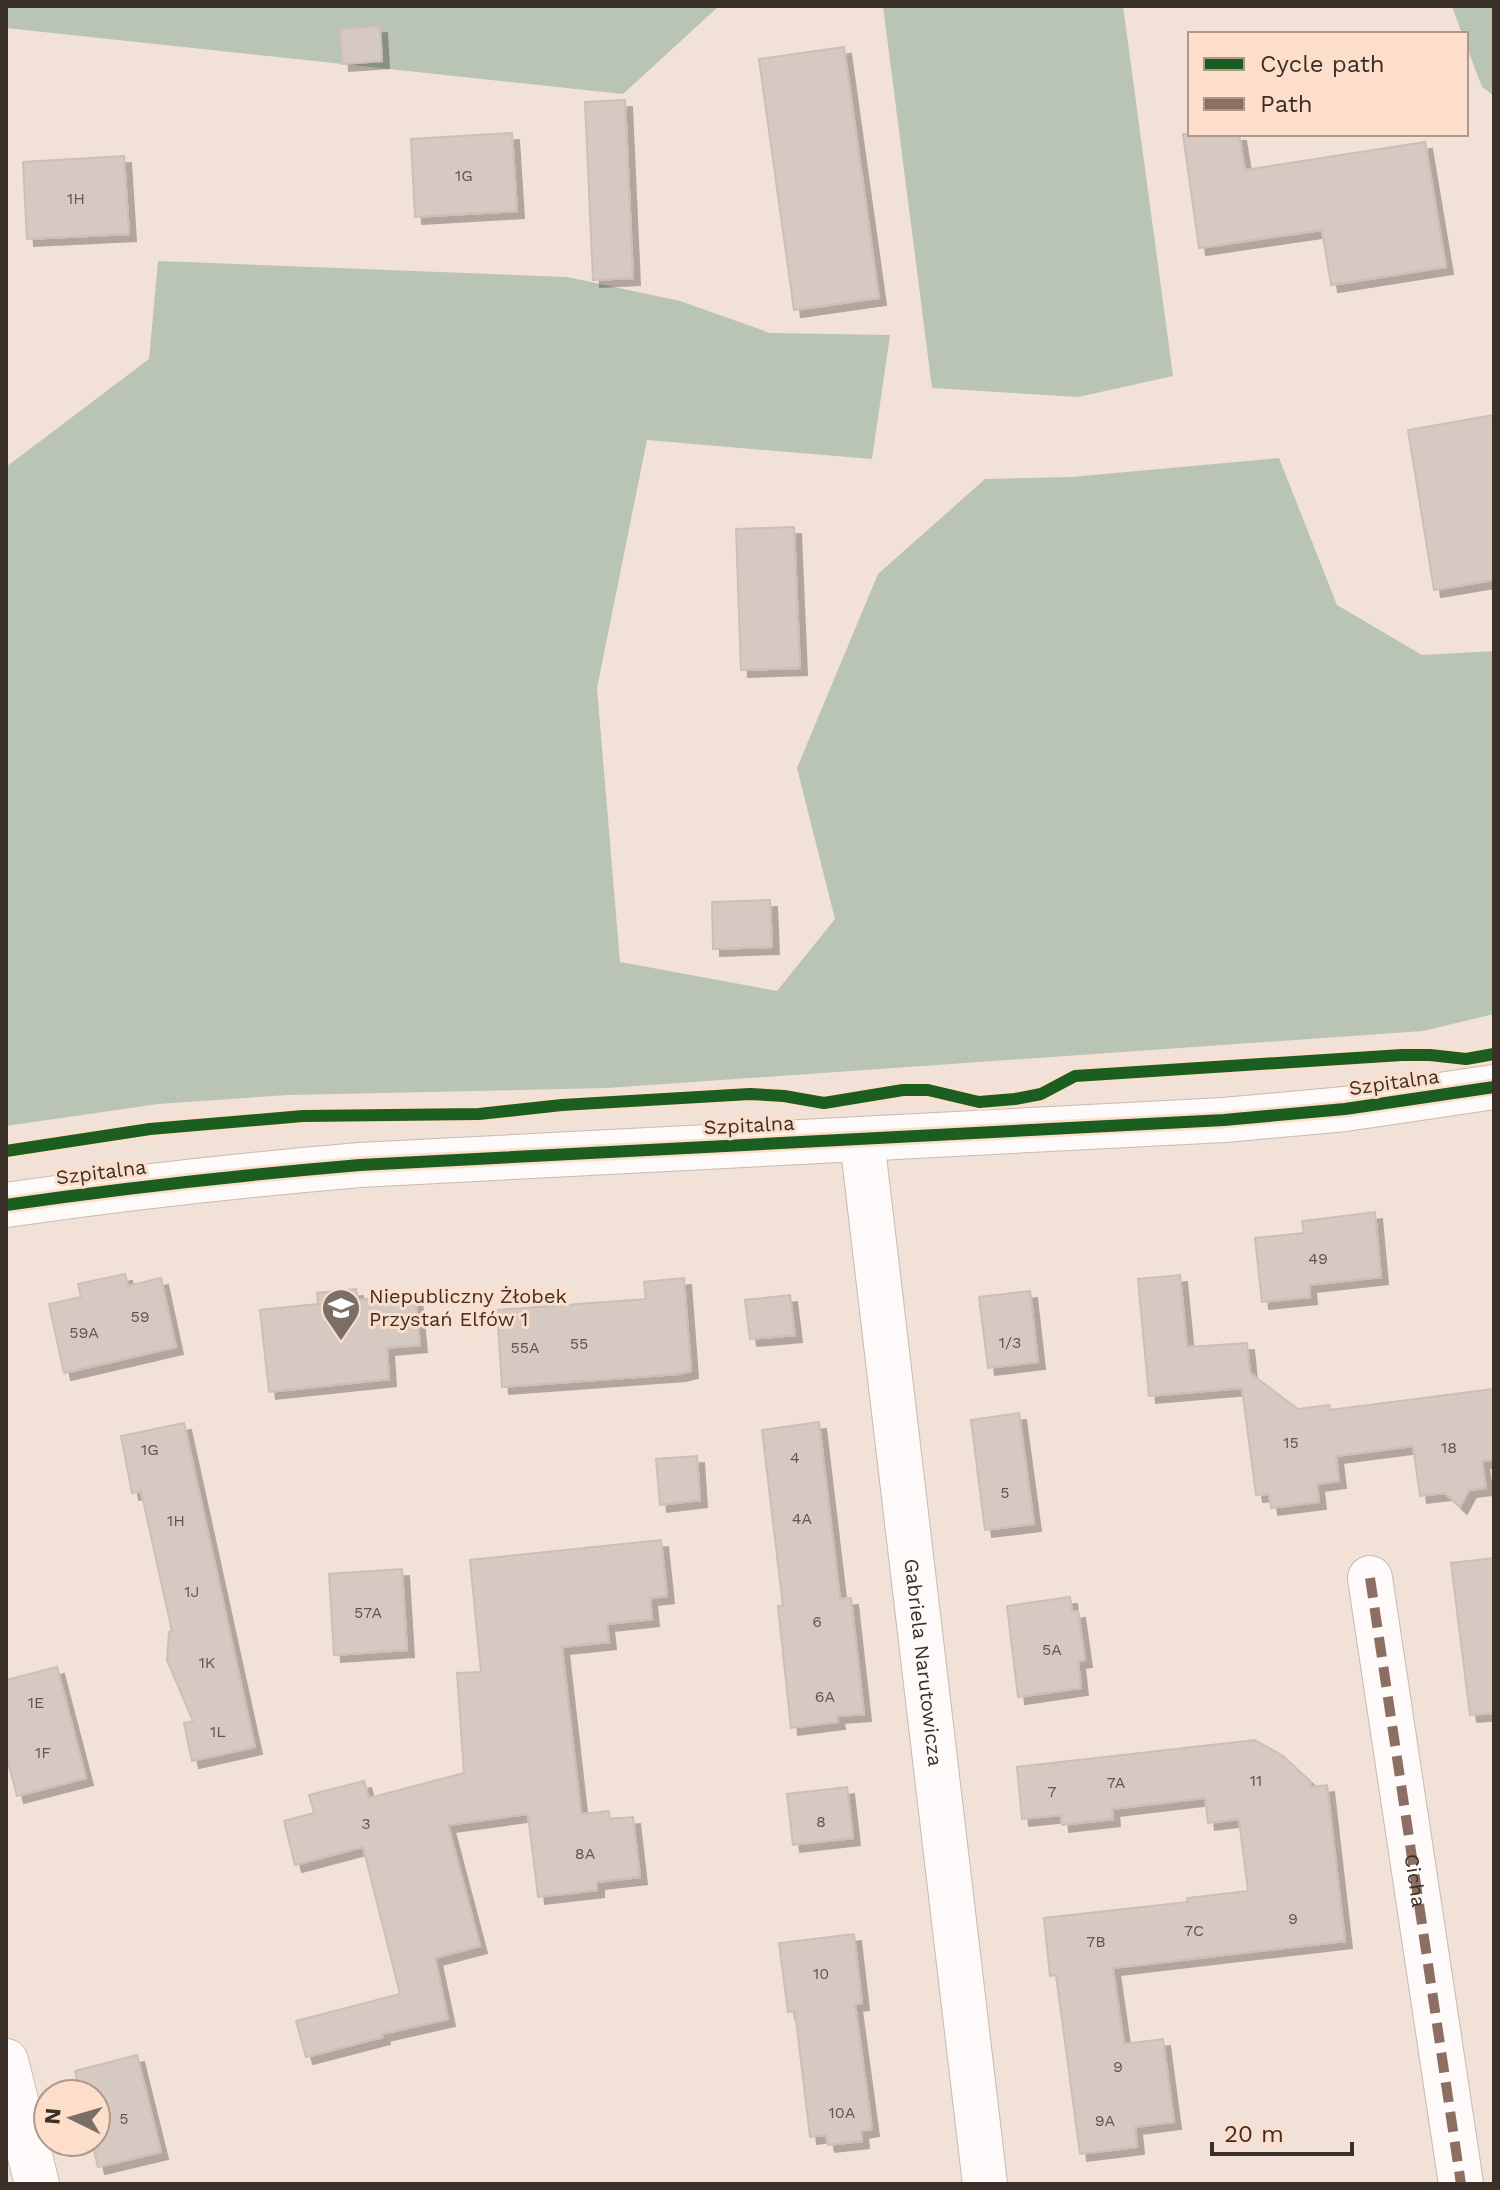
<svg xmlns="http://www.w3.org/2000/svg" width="1500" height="2190" viewBox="0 0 1500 2190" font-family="'Work Sans',sans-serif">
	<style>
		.forest { fill: #b9c4b4 }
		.building { fill: #d6c9c1; stroke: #ccbfb7; stroke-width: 2; filter: url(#shadow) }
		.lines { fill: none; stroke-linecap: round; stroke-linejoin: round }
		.street-casing { stroke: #c7bbb2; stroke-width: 46 }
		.secondary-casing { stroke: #c7bbb2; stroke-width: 46 }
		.street { stroke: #fdfaf9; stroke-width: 44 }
		.secondary { stroke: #fdfaf9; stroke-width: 44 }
		.quiet { stroke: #8d6e63; stroke-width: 10; stroke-dasharray: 20 10; stroke-linecap: butt }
		.cycleway-casing { stroke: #fcdecb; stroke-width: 17 }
		.cycleway { stroke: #1b5e20; stroke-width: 12 }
		.labels { text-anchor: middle; stroke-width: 6; stroke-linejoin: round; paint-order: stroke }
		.number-label { font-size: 16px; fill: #62574f }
		.street-label { font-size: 20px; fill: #3b3028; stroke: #fcdecb }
		.poi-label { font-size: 20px; fill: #3b3028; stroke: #fcdecb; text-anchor: start }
	</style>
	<defs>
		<filter id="shadow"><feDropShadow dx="7" dy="7" stdDeviation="0" flood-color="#0004"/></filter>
	</defs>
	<rect width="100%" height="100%" fill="#f1e1d6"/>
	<!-- forest -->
	<g class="forest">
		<path d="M6,6H719L623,94L6,28Z"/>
		<path d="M883,6H1123L1173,376L1078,397L932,388Z"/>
		<path d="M1452,6H1494V96L1482,87L1466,45V34H1462Z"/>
		<path d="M158,261L567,277L680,301L770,333L890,335L872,459L647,440L597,688L620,962L777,991L835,919L797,768L878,574L985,479L1071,477L1279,458L1337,605L1422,655L1494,651V1014L1423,1031L607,1088L288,1095L158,1104L6,1126V467L149,359Z"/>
	</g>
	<!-- building -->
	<g class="building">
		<path d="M380,26L382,61L342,64L340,29Z"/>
		<path d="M844,47L879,298L794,310L759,59Z"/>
		<path d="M625,100L633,278L593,280L585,102Z"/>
		<path d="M512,133L517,211L415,217L411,139Z"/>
		<path d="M1183,134H1239L1245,170L1425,142L1446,267L1331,285L1322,230L1199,248Z"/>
		<path d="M124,156L129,234L27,239L23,162Z"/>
		<path d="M1494,415V580L1434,590L1408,430Z"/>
		<path d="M794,527L800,668L741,670L736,529Z"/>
		<path d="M770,900L772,947L713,949L712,902Z"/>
		<path d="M1375,1212L1381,1277L1309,1285L1310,1297L1262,1302L1255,1238L1304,1233L1302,1221Z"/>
		<path d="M125,1274L128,1286L161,1278L176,1347L64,1373L49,1304L81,1297L78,1284Z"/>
		<path d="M1180,1275L1187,1347L1247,1343L1250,1373L1298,1409L1329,1405L1330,1410L1494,1389V1460L1482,1461L1486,1488L1469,1490L1460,1507L1445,1493L1420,1496L1413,1446L1336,1456L1339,1481L1317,1484L1319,1502L1271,1508L1269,1494L1256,1495L1242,1388L1149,1396L1138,1279Z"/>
		<path d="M684,1278L691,1371L679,1374L502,1387L497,1310L646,1299L644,1282Z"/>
		<path d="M356,1289L358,1300L415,1294L420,1345L387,1348L389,1379L269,1392L260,1310L318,1304L317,1293Z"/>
		<path d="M1030,1291L1038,1362L988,1368L979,1297Z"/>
		<path d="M790,1295L795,1335L750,1339L745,1300Z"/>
		<path d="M1019,1413L1034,1524L985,1530L971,1420Z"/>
		<path d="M819,1422L840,1599L851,1598L864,1714L837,1716L838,1722L791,1728L778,1606H783L762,1430Z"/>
		<path d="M184,1423L255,1747L192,1761L184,1723L193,1721L167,1660L169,1632L172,1631L141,1491L132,1493L121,1436Z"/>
		<path d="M697,1456L700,1500L660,1505L656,1459Z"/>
		<path d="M661,1540L667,1596L650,1598L652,1619L607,1624L609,1642L562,1647L581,1814L609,1811L610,1819L633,1817L640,1877L597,1882V1890L538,1897L528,1814L448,1825L480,1946L435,1958L448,2019L382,2034L383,2037L306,2057L296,2021L400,1994L363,1847L295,1865L284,1821L314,1813L309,1795L364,1781L369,1798L464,1773L457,1673L481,1672L470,1560Z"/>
		<path d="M1494,1558V1713L1470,1715L1451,1563Z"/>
		<path d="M402,1569L407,1650L334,1655L329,1574Z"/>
		<path d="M1070,1597L1072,1612L1078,1611L1085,1660L1078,1661L1081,1688L1018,1697L1007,1606Z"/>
		<path d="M57,1667L86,1778L17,1796L6,1754V1680Z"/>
		<path d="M1255,1740L1283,1756L1310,1781L1311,1787L1327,1785L1345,1941L1113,1968L1124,2044L1163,2039L1174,2122L1135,2127L1137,2147L1080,2154L1056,1975L1050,1976L1044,1918L1188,1902L1187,1898L1248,1891L1239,1819L1208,1823L1205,1798L1112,1809L1113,1819L1062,1825L1061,1815L1022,1819L1017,1767Z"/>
		<path d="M847,1787L853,1838L793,1845L787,1794Z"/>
		<path d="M854,1934L862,2003L855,2004L872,2129L861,2131L862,2141L828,2145L826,2135L810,2137L795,2011L788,2012L779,1943Z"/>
		<path d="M137,2055L161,2152L98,2167L92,2142H96V2094H80L75,2071Z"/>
	</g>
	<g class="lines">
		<defs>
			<g id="street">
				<path id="s1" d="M862,1140L985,2184"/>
				<path id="s2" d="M1370,1578L1461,2184"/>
			</g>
			<g id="secondary">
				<path d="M6,1205C124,1188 242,1175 360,1165L1224,1120L1345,1109L1494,1087"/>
				<path d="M6,2061L37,2184"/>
			</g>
		</defs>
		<!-- street casing -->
		<use href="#street" class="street-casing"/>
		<!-- secondary casing -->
		<use href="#secondary" class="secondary-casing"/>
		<!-- street -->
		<use href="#street" class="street"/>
		<!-- secondary -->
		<use href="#secondary" class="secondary"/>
		<!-- quiet -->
		<path class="quiet" d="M1370,1578L1461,2184"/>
		<defs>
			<g id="cycleway">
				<path d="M6,1151L150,1129L303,1116L479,1114L562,1105L750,1094L784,1096L824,1103L903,1090H928L979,1102L1015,1099L1041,1094L1075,1076L1402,1055H1430L1466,1059L1494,1054"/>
				<path d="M6,1205C124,1188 242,1175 360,1165L1224,1120L1345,1109L1494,1087"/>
			</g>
		</defs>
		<!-- cycleway casing -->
		<use href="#cycleway" class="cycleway-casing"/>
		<!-- cycleway -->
		<use href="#cycleway" class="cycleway"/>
	</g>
	<!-- icons -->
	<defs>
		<symbol id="school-pin" viewBox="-11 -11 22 30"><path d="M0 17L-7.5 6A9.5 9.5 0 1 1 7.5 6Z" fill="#7b6e65" stroke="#fcdecb"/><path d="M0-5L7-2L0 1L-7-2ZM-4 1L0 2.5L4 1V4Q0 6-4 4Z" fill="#fff"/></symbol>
	</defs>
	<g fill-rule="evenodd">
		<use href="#school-pin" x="319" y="1286" width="44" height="60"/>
	</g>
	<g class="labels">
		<!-- number labels -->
		<g class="number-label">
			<text x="464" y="181">1G</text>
			<text x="76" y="204">1H</text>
			<text x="1318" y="1264">49</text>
			<text x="140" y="1322">59</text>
			<text x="84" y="1338">59A</text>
			<text x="1010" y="1348">1/3</text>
			<text x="579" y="1349">55</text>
			<text x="525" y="1353">55A</text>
			<text x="1291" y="1448">15</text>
			<text x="1449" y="1453">18</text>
			<text x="150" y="1455">1G</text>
			<text x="795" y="1463">4</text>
			<text x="1005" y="1498">5</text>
			<text x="802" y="1524">4A</text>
			<text x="176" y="1526">1H</text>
			<text x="192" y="1597">1J</text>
			<text x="368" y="1618">57A</text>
			<text x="817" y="1627">6</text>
			<text x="1052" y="1655">5A</text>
			<text x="207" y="1668">1K</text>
			<text x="825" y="1702">6A</text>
			<text x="36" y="1708">1E</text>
			<text x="218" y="1737">1L</text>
			<text x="43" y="1758">1F</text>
			<text x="1256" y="1786">11</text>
			<text x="1116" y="1788">7A</text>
			<text x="1052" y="1797">7</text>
			<text x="821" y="1827">8</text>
			<text x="366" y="1829">3</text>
			<text x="585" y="1859">8A</text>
			<text x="1293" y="1924">9</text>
			<text x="1194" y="1936">7C</text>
			<text x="1096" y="1947">7B</text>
			<text x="821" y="1979">10</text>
			<text x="1118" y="2072">9</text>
			<text x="842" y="2118">10A</text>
			<text x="124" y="2124">5</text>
			<text x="1105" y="2126">9A</text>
		</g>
		<!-- street labels -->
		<g class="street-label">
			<text transform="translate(1394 1082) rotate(-8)" y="7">Szpitalna</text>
			<text transform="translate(749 1125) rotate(-3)" y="7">Szpitalna</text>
			<text transform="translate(101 1172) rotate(-7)" y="7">Szpitalna</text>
			<text dy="7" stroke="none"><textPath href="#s1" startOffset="526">Gabriela Narutowicza</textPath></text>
			<text dy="7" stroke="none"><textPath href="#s2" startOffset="306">Cicha</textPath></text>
		</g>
		<!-- poi labels -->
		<g class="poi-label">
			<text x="369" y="1303">Niepubliczny Żłobek<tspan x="369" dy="23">Przystań Elfów 1</tspan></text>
		</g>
	</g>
	<!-- border -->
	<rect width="1500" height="2190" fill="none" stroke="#3b3028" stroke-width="16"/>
	<!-- legend -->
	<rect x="1188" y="32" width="280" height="104" fill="#fcdecb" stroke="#af988a" stroke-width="2"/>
	<rect x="1204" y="58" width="40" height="12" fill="#1b5e20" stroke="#af988a" stroke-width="2"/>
	<text x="1260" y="72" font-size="24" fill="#3b3028">Cycle path</text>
	<rect x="1204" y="98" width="40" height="12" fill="#8d6e63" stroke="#af988a" stroke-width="2"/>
	<text x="1260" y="112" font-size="24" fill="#3b3028">Path</text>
	<!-- north arrow -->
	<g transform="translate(72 2118) rotate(275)"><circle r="38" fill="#fcdecb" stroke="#af988a" stroke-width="2"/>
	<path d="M0-6L14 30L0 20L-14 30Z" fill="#7b6e65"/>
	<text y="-12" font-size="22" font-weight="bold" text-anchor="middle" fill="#3b3028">N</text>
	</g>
	<!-- scale -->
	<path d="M1212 2142v12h140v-12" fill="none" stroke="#3b3028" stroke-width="4"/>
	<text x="1224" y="2142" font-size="24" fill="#3b3028" stroke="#fcdecb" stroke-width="6" paint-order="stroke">20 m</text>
</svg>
